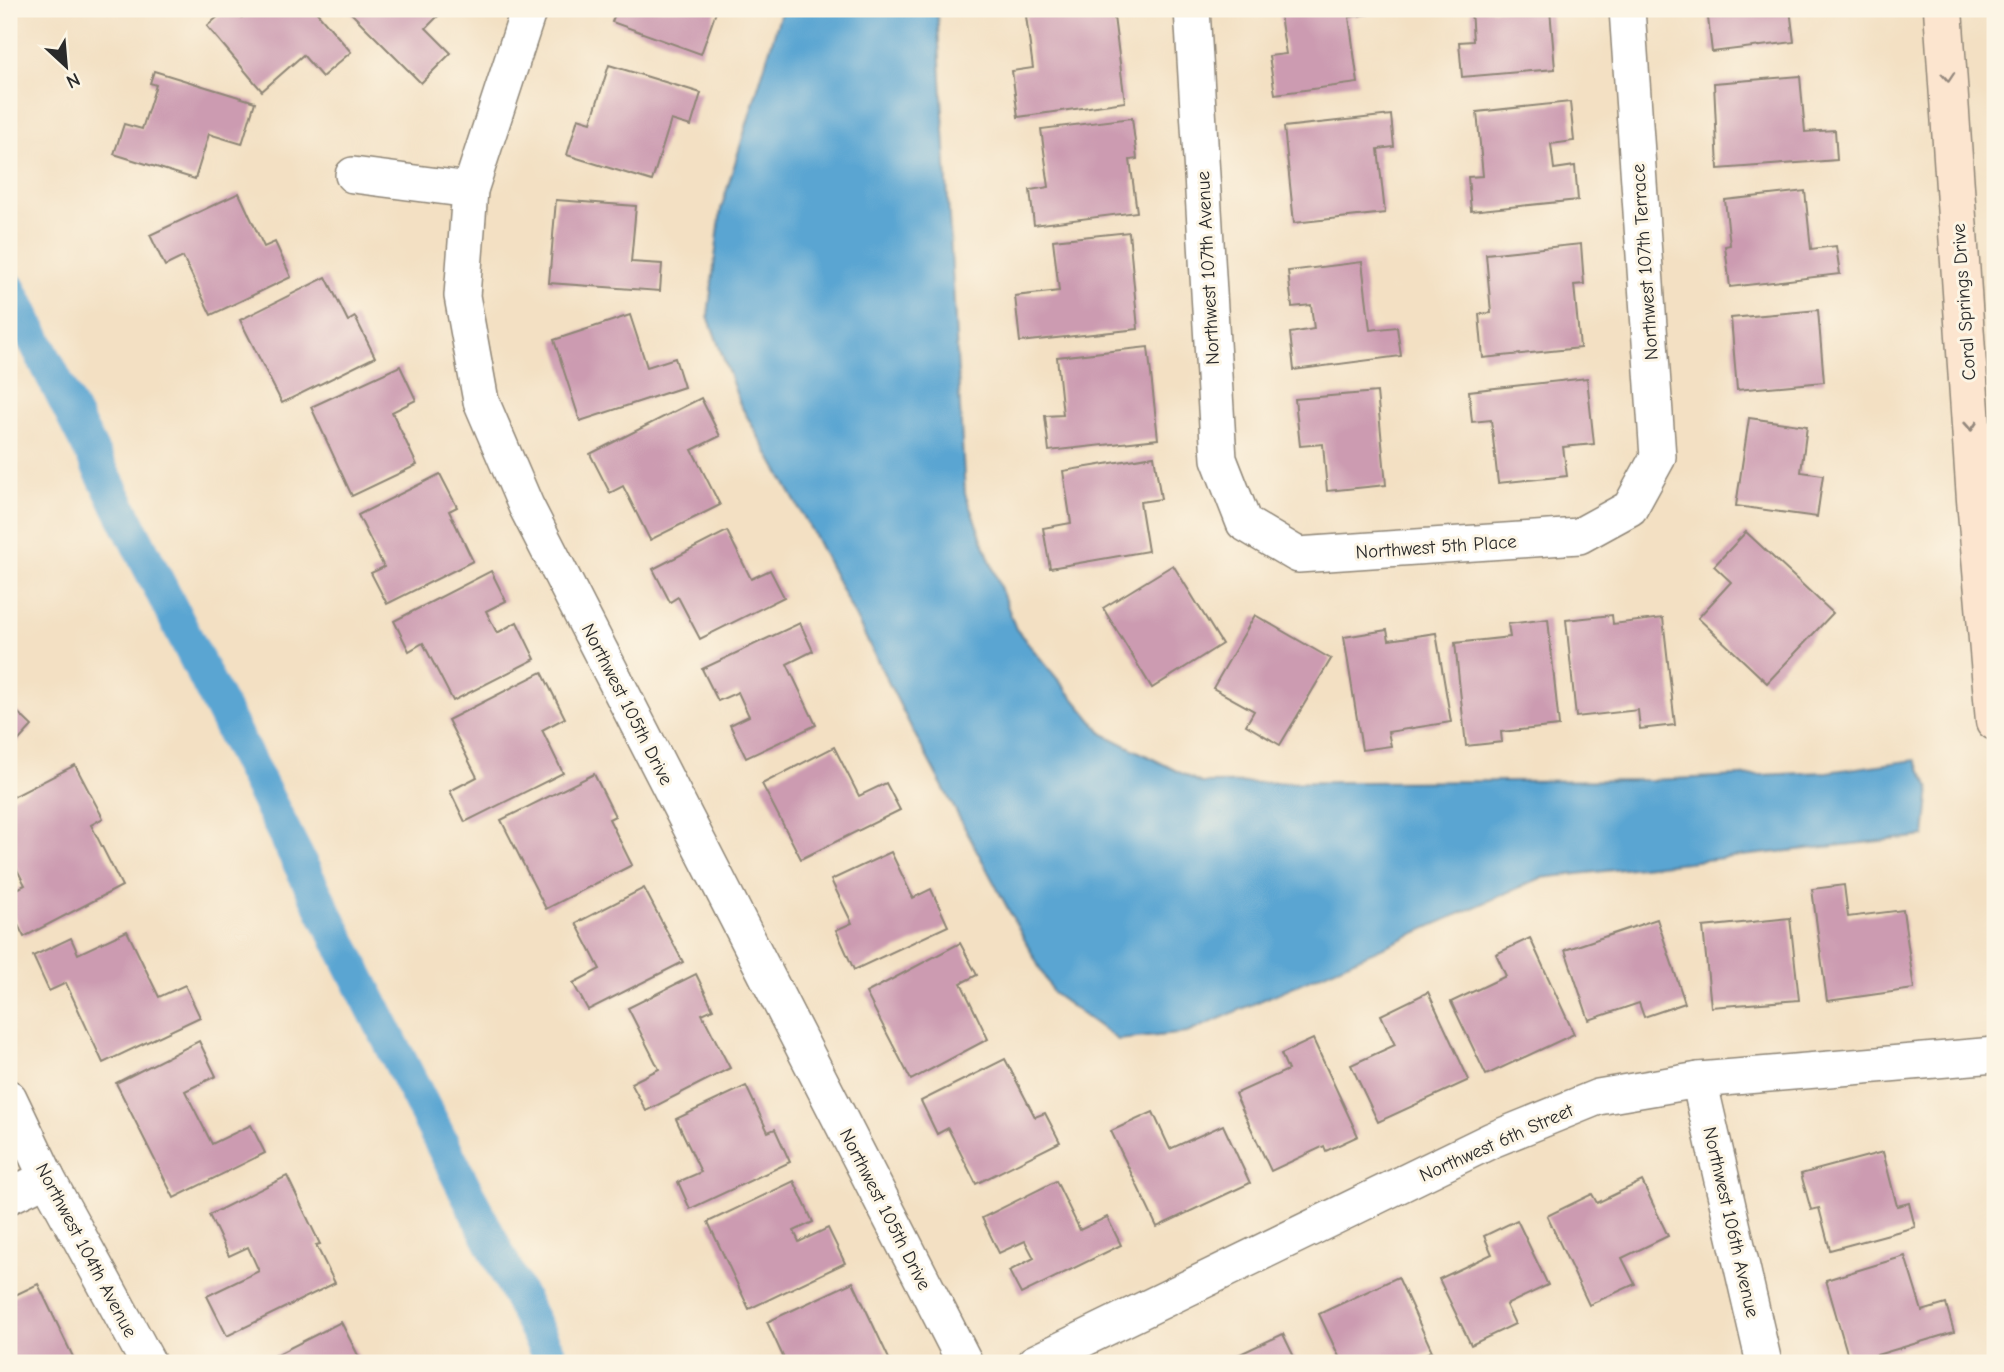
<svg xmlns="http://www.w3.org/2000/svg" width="2004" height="1372" viewBox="0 0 2004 1372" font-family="'Comic Neue',sans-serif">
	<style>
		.water { fill: #5aa5d2; stroke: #42687e; stroke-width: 2 }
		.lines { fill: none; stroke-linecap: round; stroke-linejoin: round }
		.canal { stroke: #5aa5d2; stroke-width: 35 }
		.building { fill: #cc9bb1 }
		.street-casing { stroke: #8f8677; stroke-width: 38 }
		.secondary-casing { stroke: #8f8677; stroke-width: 41 }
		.street { stroke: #fff; stroke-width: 35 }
		.secondary { stroke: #fce5cf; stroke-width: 38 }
		.oneway { stroke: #94887d }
		.labels { text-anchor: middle; stroke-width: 6; stroke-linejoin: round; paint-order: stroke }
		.street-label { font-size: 19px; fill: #2b2b2b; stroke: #fcf5e5 }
	</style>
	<rect width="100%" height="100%" fill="#fcf5e5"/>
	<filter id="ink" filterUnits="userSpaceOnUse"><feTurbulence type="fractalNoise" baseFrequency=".0143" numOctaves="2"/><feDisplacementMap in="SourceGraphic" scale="14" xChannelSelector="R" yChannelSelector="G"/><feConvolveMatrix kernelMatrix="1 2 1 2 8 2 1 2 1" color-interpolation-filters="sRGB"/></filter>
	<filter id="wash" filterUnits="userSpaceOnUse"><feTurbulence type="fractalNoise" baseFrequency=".00686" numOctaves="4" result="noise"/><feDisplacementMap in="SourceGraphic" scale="28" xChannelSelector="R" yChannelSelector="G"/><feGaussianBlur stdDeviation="1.57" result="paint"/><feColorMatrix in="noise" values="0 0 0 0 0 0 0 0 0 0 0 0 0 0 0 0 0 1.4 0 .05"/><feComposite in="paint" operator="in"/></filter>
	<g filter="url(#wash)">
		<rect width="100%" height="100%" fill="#f3e0c3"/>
		<!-- water -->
		<path class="water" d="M782,9H937L965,494L1016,629L1103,734L1201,783L1651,780L1827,772L1915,760L1930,787L1925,836L1541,878L1187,1033L1118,1040L1053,993L913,731L813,533L740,404L708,316L721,209Z"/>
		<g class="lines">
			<!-- canal -->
			<path class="canal" d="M9,289L553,1363"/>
		</g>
		<g id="blocks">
			<!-- building -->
			<g class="building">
				<path d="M227,9H235L242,17L252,9H314L351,52L322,77L303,55L262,91L207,26Z"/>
				<path d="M351,9H445L426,28L451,53L421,83L349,11Z"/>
				<path d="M617,9H717L701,54L612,22Z"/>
				<path d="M1077,9H1113L1125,102L1018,117L1012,71L1033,68L1026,16Z"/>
				<path d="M1279,9H1369L1370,14L1349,17L1358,83L1275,94L1269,56L1286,54Z"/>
				<path d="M1471,9H1550L1555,69L1462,77L1459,42L1473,41Z"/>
				<path d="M1707,9H1790L1794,42L1712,52Z"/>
				<path d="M609,65L701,93L691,126L671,120L652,181L567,155L578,118L591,122Z"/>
				<path d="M154,71L255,102L242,144L209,134L195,179L114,154L124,124L142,129L156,85L150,83Z"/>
				<path d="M1800,76L1805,132L1835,130L1837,160L1718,169L1714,83Z"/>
				<path d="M1570,102L1574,141L1551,144L1554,169L1575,166L1578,200L1471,211L1468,177L1483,176L1477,112Z"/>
				<path d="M1391,115L1394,147L1378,149L1385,213L1294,223L1284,127Z"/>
				<path d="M1132,118L1137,159L1130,160L1137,212L1034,225L1030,190L1049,187L1041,129Z"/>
				<path d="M1805,191L1811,249L1836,246L1840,274L1730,287L1725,246L1730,245L1725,200Z"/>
				<path d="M239,193L264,247L275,242L291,277L211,315L183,257L165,266L150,235Z"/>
				<path d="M556,200L636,206L631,262L662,264L660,291L549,283Z"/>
				<path d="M1129,232L1138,329L1020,342L1015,296L1059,291L1053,240Z"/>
				<path d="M1581,244L1584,284L1574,285L1580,348L1483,358L1479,314L1491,313L1486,254Z"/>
				<path d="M1362,262L1370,330L1397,327L1401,356L1294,370L1290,333L1314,329L1311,305L1292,307L1288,271Z"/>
				<path d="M326,277L348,321L355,317L375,357L282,403L240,320Z"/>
				<path d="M1818,310L1824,382L1737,390L1731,318Z"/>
				<path d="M630,315L647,367L675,358L684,387L580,421L554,340Z"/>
				<path d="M1148,347L1158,439L1049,451L1045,416L1063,415L1057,357Z"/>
				<path d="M400,366L416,400L392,412L417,465L352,496L311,407Z"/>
				<path d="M1587,378L1594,444L1563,447L1567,476L1498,483L1491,420L1472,422L1469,391Z"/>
				<path d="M1377,392L1386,485L1327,491L1323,444L1300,446L1295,399Z"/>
				<path d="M701,398L720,436L692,450L720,505L650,540L623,486L610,493L590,454Z"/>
				<path d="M1749,418L1807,426L1801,472L1823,475L1817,517L1736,506Z"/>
				<path d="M1154,456L1161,499L1140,502L1148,551L1050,568L1043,528L1071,523L1063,471Z"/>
				<path d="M440,474L457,507L449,511L473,561L387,604L371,573L384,567L358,515Z"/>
				<path d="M727,531L751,579L770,570L784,597L700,639L678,597L670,602L653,569Z"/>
				<path d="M1746,532L1833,613L1767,683L1698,618L1731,582L1714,566Z"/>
				<path d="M1173,565L1222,644L1152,688L1103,608Z"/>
				<path d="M491,571L506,601L486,611L497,633L517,622L535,659L453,701L423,643L409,651L394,621Z"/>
				<path d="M1255,615L1331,659L1280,745L1246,725L1254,711L1213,688Z"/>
				<path d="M1612,615L1613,624L1663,618L1675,725L1640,729L1638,710L1576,717L1566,620Z"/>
				<path d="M1548,619L1559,726L1501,732L1502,742L1466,746L1455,643L1510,637L1508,624Z"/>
				<path d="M800,623L813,651L787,664L816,725L746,758L730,725L749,716L738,692L718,701L702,669Z"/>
				<path d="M1387,630L1389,640L1436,633L1451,722L1388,732L1391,746L1362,750L1344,637Z"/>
				<path d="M542,672L565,718L542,730L563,773L465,822L450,791L477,777L448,720Z"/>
				<path d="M9,704L32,726L9,751Z"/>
				<path d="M834,747L859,796L886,783L900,810L801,859L762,784Z"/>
				<path d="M75,765L103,818L91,825L122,886L24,937L9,907V893L25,885L9,854V799Z"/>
				<path d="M594,774L615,816L609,819L632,865L546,909L501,820Z"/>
				<path d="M891,852L913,898L931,889L948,926L854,970L836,930L852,923L831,880Z"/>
				<path d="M1844,885L1848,917L1903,910L1914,989L1827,1001L1812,889Z"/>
				<path d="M644,888L683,962L588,1010L573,983L600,969L576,923Z"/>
				<path d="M1790,918L1799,1000L1711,1007L1703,927Z"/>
				<path d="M1657,919L1685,1003L1644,1017L1639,1003L1589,1020L1565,950Z"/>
				<path d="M127,931L159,997L185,985L200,1017L103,1063L66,983L49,991L33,956L71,938L78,954Z"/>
				<path d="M1530,938L1574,1034L1486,1075L1451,1002L1506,976L1496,954Z"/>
				<path d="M960,943L977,975L961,983L988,1039L911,1080L866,993Z"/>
				<path d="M696,974L713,1009L702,1014L730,1068L646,1111L631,1083L659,1069L628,1008Z"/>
				<path d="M1428,992L1469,1080L1378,1122L1351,1065L1395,1045L1381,1015Z"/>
				<path d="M1313,1039L1358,1136L1326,1151L1324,1146L1271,1171L1235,1094L1288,1070L1281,1054Z"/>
				<path d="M199,1041L216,1076L185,1091L212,1144L251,1125L265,1153L174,1198L116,1083Z"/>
				<path d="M1005,1059L1035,1117L1045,1113L1060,1142L976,1184L948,1128L937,1134L921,1101Z"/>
				<path d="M746,1086L768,1132L775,1129L790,1162L690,1209L678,1182L701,1172L676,1119Z"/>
				<path d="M1153,1112L1170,1149L1223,1125L1250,1183L1157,1227L1111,1131Z"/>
				<path d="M1883,1152L1897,1206L1909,1203L1915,1227L1830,1250L1819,1208L1811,1210L1801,1174Z"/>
				<path d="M287,1176L320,1244L316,1245L335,1283L227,1336L207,1296L259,1271L248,1247L229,1256L209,1215Z"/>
				<path d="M794,1181L813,1222L794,1231L799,1242L828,1228L845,1263L749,1309L708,1222Z"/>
				<path d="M1056,1181L1080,1230L1107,1217L1121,1245L1021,1294L1009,1271L1034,1258L1025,1241L999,1253L982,1218Z"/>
				<path d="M1642,1181L1668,1236L1622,1258L1635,1284L1589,1305L1547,1216L1592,1194L1597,1203Z"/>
				<path d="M1517,1220L1548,1285L1506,1305L1515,1324L1471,1345L1439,1279L1492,1254L1484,1236Z"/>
				<path d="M1905,1256L1922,1311L1946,1304L1954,1332L1850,1363L1826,1280Z"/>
				<path d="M1398,1277L1432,1351L1406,1363H1342L1319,1314Z"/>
				<path d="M853,1282L891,1363H786L767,1322Z"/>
				<path d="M38,1284L76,1363H9V1298Z"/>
				<path d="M341,1322L362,1363H260Z"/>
				<path d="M1283,1334L1297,1363H1217L1238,1355Z"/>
			</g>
		</g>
	</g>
	<g filter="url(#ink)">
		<use href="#blocks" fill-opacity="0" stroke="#8f8677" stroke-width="2"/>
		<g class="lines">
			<defs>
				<g id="street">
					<path d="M529,9L470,190L462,296L481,401L526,506L965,1363"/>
					<path d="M1192,9L1219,459L1244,523L1298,555L1579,536L1630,508L1658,457L1627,9"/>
					<path d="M353,175L470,190"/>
					<path d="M1699,1080L1764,1363"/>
					<path d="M9,1098L47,1178L148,1363"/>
					<path d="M9,1196L47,1178"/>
					<path d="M1034,1363L1492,1140L1598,1097L1699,1080L1995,1055"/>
				</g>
				<path id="secondary" d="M1943,9L1976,500L1995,721"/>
			</defs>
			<!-- street casing -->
			<use href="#street" class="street-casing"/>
			<!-- secondary casing -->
			<use href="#secondary" class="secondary-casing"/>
			<!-- street -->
			<use href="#street" class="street"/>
			<!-- secondary -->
			<use href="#secondary" class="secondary"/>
		</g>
		<!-- one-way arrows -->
		<defs><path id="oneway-chevron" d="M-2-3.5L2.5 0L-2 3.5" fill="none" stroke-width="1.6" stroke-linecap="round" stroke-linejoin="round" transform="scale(1.75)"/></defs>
		<g class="oneway">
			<use href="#oneway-chevron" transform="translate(1948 77) rotate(86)"/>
			<use href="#oneway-chevron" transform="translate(1971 426) rotate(86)"/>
		</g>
	</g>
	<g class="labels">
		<!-- street labels -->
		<g class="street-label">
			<text transform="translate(1644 262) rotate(-94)" y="7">Northwest 107th Terrace</text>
			<text transform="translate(1207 268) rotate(-93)" y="7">Northwest 107th Avenue</text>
			<text transform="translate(1963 302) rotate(-94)" y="7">Coral Springs Drive</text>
			<text transform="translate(1436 546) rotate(-4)" y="7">Northwest 5th Place</text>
			<text transform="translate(628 704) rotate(63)" y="7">Northwest 105th Drive</text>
			<text transform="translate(1496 1142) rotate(-24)" y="7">Northwest 6th Street</text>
			<text transform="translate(886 1209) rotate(63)" y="7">Northwest 105th Drive</text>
			<text transform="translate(1732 1222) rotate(77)" y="7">Northwest 106th Avenue</text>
			<text transform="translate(87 1250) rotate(62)" y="7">Northwest 104th Avenue</text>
		</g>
	</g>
	<!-- margin -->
	<rect width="2004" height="1372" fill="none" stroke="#fcf5e5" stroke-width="35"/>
	<!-- north arrow -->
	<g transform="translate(66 66) rotate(154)" stroke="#fcf5e5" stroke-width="5" paint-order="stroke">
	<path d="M0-5L12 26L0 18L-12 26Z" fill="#2b2b2b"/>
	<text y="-10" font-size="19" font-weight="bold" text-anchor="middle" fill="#2b2b2b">N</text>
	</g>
</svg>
